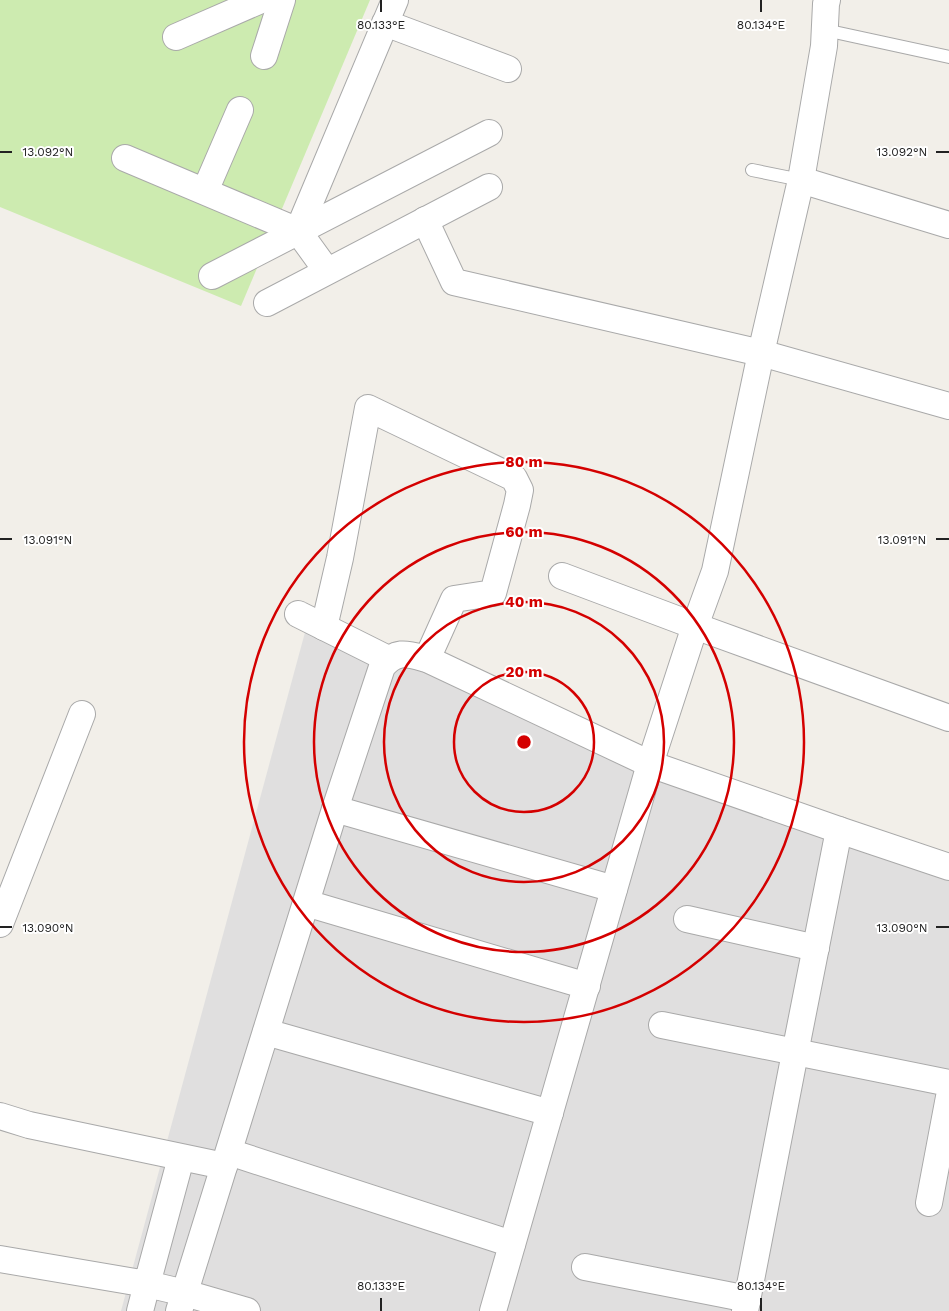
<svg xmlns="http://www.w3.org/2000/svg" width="949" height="1311" font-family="'Work Sans',sans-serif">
<rect width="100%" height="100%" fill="#f2efe9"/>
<polygon fill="#e0dfdf" points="307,625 949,865 949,1311 121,1311"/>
<polygon fill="#cdebb0" points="0,0 370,0 241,306 0,207"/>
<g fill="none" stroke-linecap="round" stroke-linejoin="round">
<defs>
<g id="service">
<polyline points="825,30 949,57"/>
<polyline points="752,170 801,180"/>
</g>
<g id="minor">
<polyline points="385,23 508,69"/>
<polyline points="176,37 261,0"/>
<polyline points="264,56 282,0"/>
<polyline points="125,158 298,231 327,271"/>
<polyline points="801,180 949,225"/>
<polyline points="205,191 240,110"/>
<polyline points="425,220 454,282 761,353 949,406"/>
<polyline points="298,231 395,0"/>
<polyline points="212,276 489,133"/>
<polyline points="267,303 489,187"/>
<polyline points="562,576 695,626 949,718"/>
<polyline points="298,614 388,659"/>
<polyline points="324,627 340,558 368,408 514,478 520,490 517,505 493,593 454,599 427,659"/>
<polyline points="335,809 614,889"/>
<polyline points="306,903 587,986"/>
<polyline points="687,919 816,948"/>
<polyline points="0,924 82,714"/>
<polyline points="662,1025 949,1083"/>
<polyline points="266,1032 550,1113"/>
<polyline points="0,1116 29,1125 224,1166"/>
<polyline points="229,1152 512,1244"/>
<polyline points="929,1203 949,1097"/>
<polyline points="0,1259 147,1284 181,1158"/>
<polyline points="585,1267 748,1299"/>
<polyline points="140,1311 147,1284 185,1293 247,1311"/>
<path d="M179,1311l156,-502 47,-142c14,-18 26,-13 45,-8l223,105 189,66 110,37"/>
<polyline points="493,1311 650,764 695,626 715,571 761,353 801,180 824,46 826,4 827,0"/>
<polyline points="745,1311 795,1053 839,830"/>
</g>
</defs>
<use href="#service" stroke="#a9a9a9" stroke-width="14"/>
<use href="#minor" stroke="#a9a9a9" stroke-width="28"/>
<use href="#service" stroke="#fff" stroke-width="12"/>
<use href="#minor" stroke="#fff" stroke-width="26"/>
</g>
<path fill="none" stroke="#222" stroke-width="2" d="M381,0v12M761,0v12M0,152h12M936,152h13M0,539h12M936,539h13M0,927h12M936,927h13M381,1298v13M761,1298v13"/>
<g fill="none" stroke="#d40000" stroke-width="2.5">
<circle cx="524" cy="742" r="70"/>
<circle cx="524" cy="742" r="140"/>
<circle cx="524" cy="742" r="210"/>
<circle cx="524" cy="742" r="280"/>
</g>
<g font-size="12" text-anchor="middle" fill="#222" stroke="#fff" stroke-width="4" stroke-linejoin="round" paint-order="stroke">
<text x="381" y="29">80.133°E</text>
<text x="761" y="29">80.134°E</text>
<text x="48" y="156">13.092°N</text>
<text x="902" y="156">13.092°N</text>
<text x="48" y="544">13.091°N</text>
<text x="902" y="544">13.091°N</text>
<text x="48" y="932">13.090°N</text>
<text x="902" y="932">13.090°N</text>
<text x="381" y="1290">80.133°E</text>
<text x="761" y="1290">80.134°E</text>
</g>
<circle cx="524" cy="742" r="8" fill="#d40000" stroke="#fff" stroke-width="2.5"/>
<g font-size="15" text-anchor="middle" font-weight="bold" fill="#d40000" stroke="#fff" stroke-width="4" stroke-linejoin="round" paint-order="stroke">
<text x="524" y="467">80 m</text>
<text x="524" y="537">60 m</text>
<text x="524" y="607">40 m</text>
<text x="524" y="677">20 m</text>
</g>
</svg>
